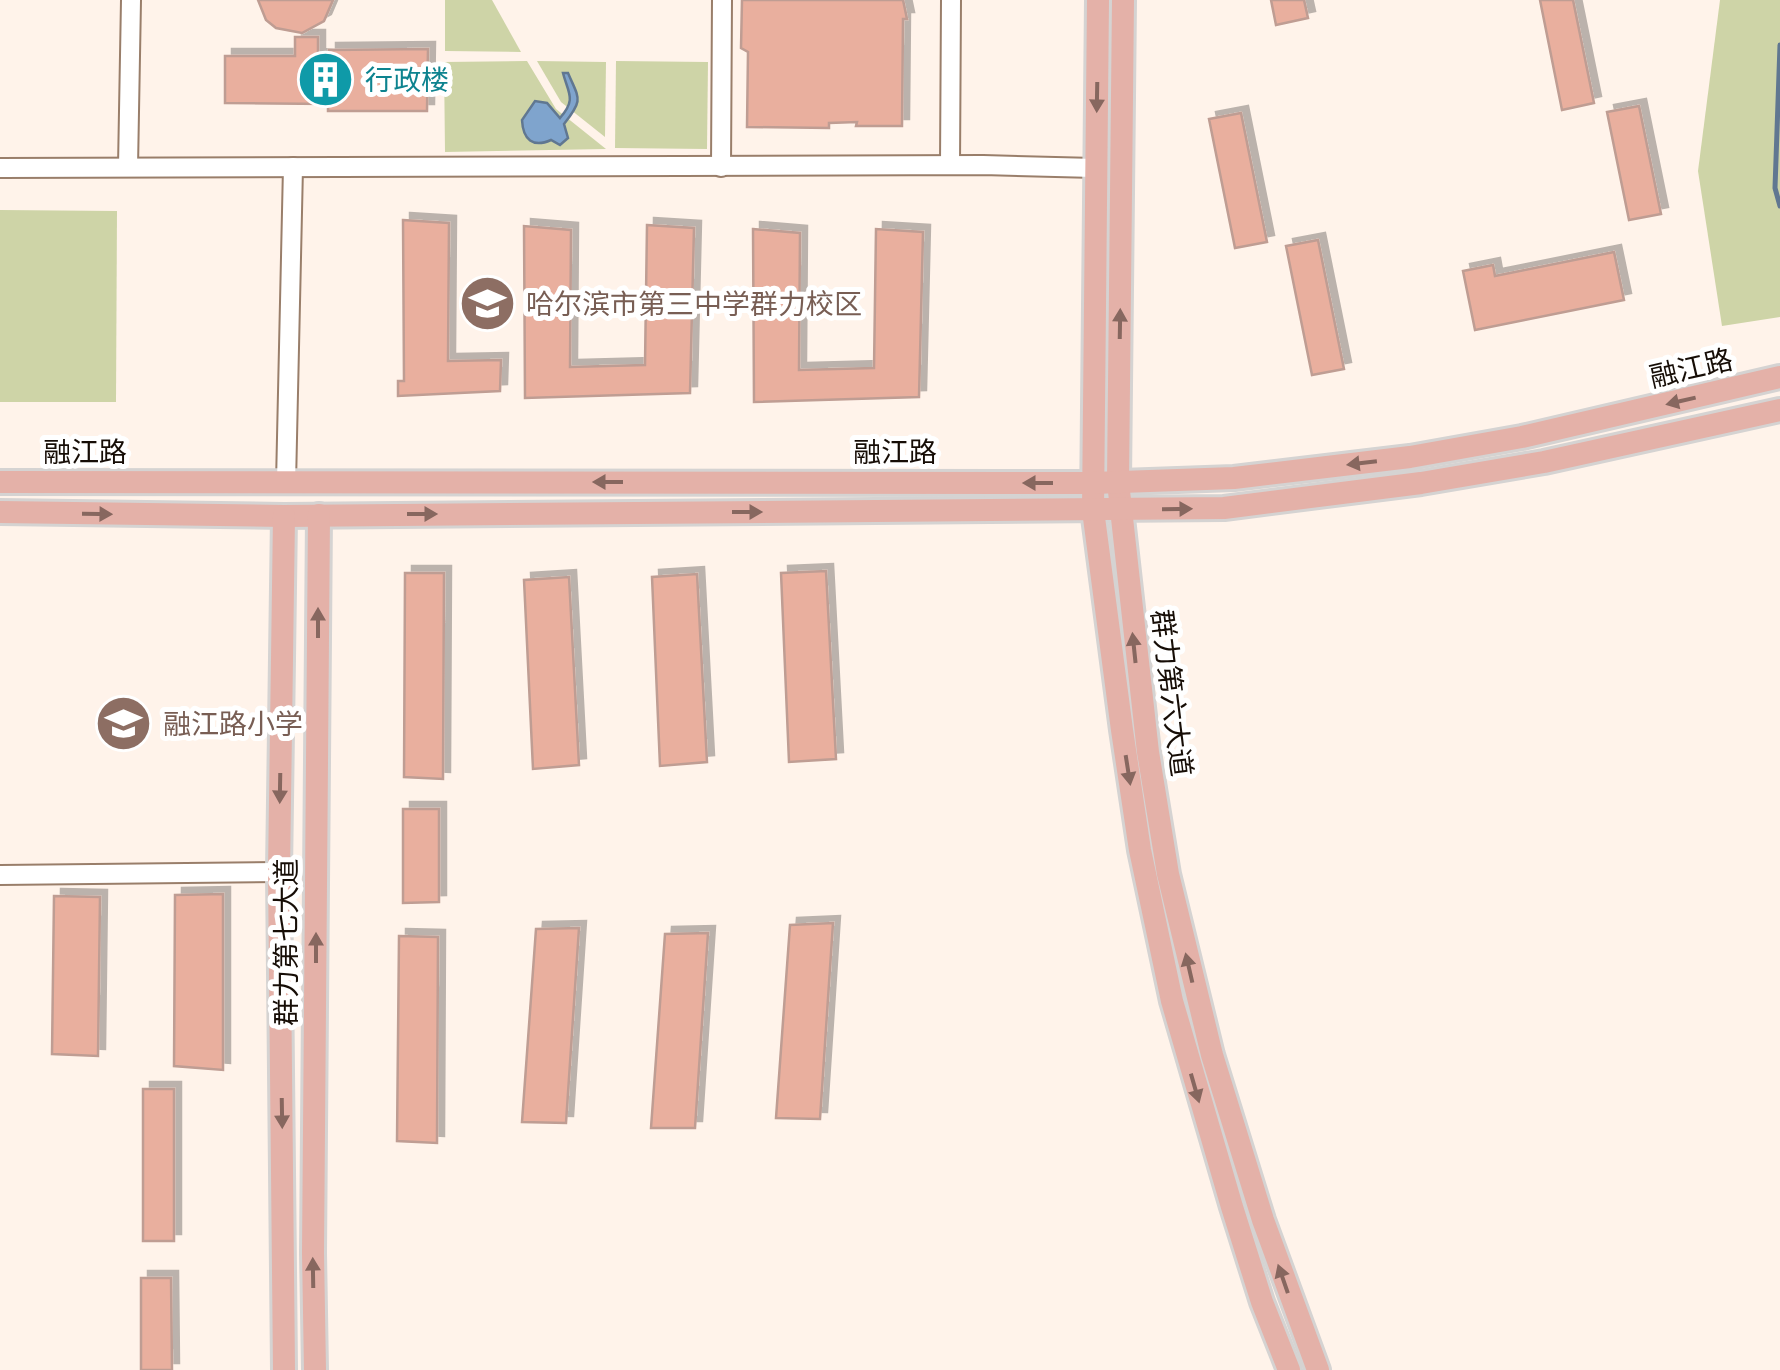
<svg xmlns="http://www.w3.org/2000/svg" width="1780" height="1370" font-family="'PT Serif','Noto Sans SC',serif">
<defs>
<filter id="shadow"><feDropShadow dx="7" dy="-7" stdDeviation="0" flood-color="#0004"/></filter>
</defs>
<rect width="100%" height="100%" fill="#fff3ea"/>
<g fill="#ced4a7">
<polygon points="445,0 492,0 521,52 445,51"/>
<polygon points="1720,0 1780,0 1780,317 1722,326 1698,171"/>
<polygon points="527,61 556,109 606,149 445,152 444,62"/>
<polygon points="537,61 606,62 605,137 561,102"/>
<polygon points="616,61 708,62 707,149 615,148"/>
<polygon points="0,210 117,211 116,402 0,402"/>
</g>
<path fill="#7fa4cd" stroke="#607791" stroke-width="2.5" d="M563,73h5c11,26 16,26 -4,51l4,14 -8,7 -9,-5c-18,8 -28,0 -29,-20l13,-19 12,2 13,15c17,-19 8,-25 3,-45z"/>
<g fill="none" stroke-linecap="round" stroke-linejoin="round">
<polyline stroke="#607791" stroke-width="5" points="1780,45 1775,188 1780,206"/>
</g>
<g fill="#e9af9e" stroke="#bf9d93" stroke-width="2.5" filter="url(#shadow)">
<polygon points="258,0 333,0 324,21 302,33 276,28 266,20"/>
<polygon points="742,0 903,0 907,19 903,19 902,126 856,126 857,122 829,123 829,128 747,127 748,52 741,48"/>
<polygon points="1271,0 1304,0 1308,18 1276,25"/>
<polygon points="1540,0 1573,0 1594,103 1562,110"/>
<polygon points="295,37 318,37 318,56 329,57 329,50 428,49 427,111 328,111 328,104 225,103 225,56 295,56"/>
<polygon points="1639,106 1661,214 1629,220 1607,112"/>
<polygon points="1241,113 1267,242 1235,248 1209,119"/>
<polygon points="403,220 449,223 448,361 501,360 500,391 398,396 398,381 404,381"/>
<polygon points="647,225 694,228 690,393 525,398 524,226 571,230 570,367 645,365"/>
<polygon points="753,229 800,233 799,370 874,368 876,229 923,232 919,397 754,402"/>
<polygon points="1318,240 1344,369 1312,375 1286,246"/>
<polygon points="1614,252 1624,300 1475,330 1463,271 1493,265 1495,276"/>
<polygon points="826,571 836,759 789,762 781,573"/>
<polygon points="405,573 444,573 443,779 404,777"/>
<polygon points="697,574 707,762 660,766 652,577"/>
<polygon points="569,577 579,765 533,769 524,580"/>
<polygon points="403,809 439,809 439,902 403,903"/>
<polygon points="223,894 223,1070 174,1066 175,895"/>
<polygon points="54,896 100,897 98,1056 52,1054"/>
<polygon points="833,923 820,1119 776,1118 790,925"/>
<polygon points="579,928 566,1123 522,1122 536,929"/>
<polygon points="708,933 695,1128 651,1128 665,934"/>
<polygon points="399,936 438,937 437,1143 397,1141"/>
<rect x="143" y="1089" width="31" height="152"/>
<polygon points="141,1278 171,1278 172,1370 141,1370"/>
</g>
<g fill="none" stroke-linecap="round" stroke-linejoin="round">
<defs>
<g id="minor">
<polyline points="950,165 951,0"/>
<polyline points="128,167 131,0"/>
<polyline points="721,167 722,0"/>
<polyline points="0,168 983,165 1095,168"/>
<polyline points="286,483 293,167"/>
<polyline points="0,875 279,872"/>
</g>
<g id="major">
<polyline points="1098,0 1093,510 1122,730 1140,850 1172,1001 1232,1207 1262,1302 1289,1370"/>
<polyline points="1123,0 1118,482 1148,752 1168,874 1212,1055 1263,1220 1318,1370"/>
<polyline points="0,482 1093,483 1234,478 1410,457 1522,437 1780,377"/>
<polyline points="0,512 284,516 1224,508 1421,483 1544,462 1780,410"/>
<polyline points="284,516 279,872 284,1370"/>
<polyline points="315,1370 313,1253 319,515"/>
</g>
</defs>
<use href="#minor" stroke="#997e6a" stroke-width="22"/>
<use href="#major" stroke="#d5d3d2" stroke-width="28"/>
<use href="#minor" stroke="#fff" stroke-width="18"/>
<use href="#major" stroke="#e4b1a8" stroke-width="22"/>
</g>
<defs><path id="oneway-solid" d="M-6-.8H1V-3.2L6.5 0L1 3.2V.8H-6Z" transform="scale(2.5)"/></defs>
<g fill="#87675f">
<use href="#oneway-solid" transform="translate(1097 97) rotate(91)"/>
<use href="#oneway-solid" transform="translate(1120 324) rotate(-89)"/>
<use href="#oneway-solid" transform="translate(1681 401) rotate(167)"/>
<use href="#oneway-solid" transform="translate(1362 463) rotate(173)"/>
<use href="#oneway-solid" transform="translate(608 482) rotate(180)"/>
<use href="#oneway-solid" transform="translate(1038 483) rotate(-180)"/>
<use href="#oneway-solid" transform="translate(1177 509) rotate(-1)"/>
<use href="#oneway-solid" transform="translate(747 512)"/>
<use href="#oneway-solid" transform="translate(97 514) rotate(1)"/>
<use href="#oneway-solid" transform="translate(422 514)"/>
<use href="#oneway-solid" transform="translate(318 623) rotate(-90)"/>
<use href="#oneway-solid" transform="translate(1134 648) rotate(-96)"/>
<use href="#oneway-solid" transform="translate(1128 770) rotate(81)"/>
<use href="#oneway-solid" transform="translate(280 788) rotate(91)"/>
<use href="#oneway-solid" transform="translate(316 948) rotate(-90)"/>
<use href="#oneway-solid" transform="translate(1189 968) rotate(-103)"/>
<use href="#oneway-solid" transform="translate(1195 1088) rotate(74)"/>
<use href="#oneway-solid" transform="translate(282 1113) rotate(89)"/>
<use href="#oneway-solid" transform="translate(313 1273) rotate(-91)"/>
<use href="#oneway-solid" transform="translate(1283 1279) rotate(-109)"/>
</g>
<defs>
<symbol id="building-disc" viewBox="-11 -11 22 22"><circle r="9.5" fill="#0f9aa8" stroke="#fff"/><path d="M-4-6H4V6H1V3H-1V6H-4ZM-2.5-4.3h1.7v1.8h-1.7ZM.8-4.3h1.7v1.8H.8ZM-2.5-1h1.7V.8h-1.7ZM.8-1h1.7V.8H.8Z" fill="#fff"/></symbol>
<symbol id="school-disc" viewBox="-11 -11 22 22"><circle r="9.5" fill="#8d6e63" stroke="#fff"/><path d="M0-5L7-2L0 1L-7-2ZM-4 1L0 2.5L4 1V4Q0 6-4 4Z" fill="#fff"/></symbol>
</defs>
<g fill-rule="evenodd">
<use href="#building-disc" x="294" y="48" width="63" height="63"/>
<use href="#school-disc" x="456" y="272" width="63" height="63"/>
<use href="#school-disc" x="92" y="692" width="63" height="63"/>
</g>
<g text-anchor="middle" stroke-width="10" stroke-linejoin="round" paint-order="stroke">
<g font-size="28" fill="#0d838f" stroke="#fff" text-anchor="start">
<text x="365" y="90">行政楼</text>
</g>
<g font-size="28" fill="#785e54" stroke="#fff" text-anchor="start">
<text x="526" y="314">哈尔滨市第三中学群力校区</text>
<text x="163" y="734">融江路小学</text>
</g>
<g font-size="28" fill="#160d06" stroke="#fff">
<text transform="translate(1691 368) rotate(-13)" y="10">融江路</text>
<text x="85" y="462">融江路</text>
<text x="895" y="462">融江路</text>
<text transform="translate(1172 693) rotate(83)" y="10">群力第六大道</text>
<text transform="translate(286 942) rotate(-90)" y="10">群力第七大道</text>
</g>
</g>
</svg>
